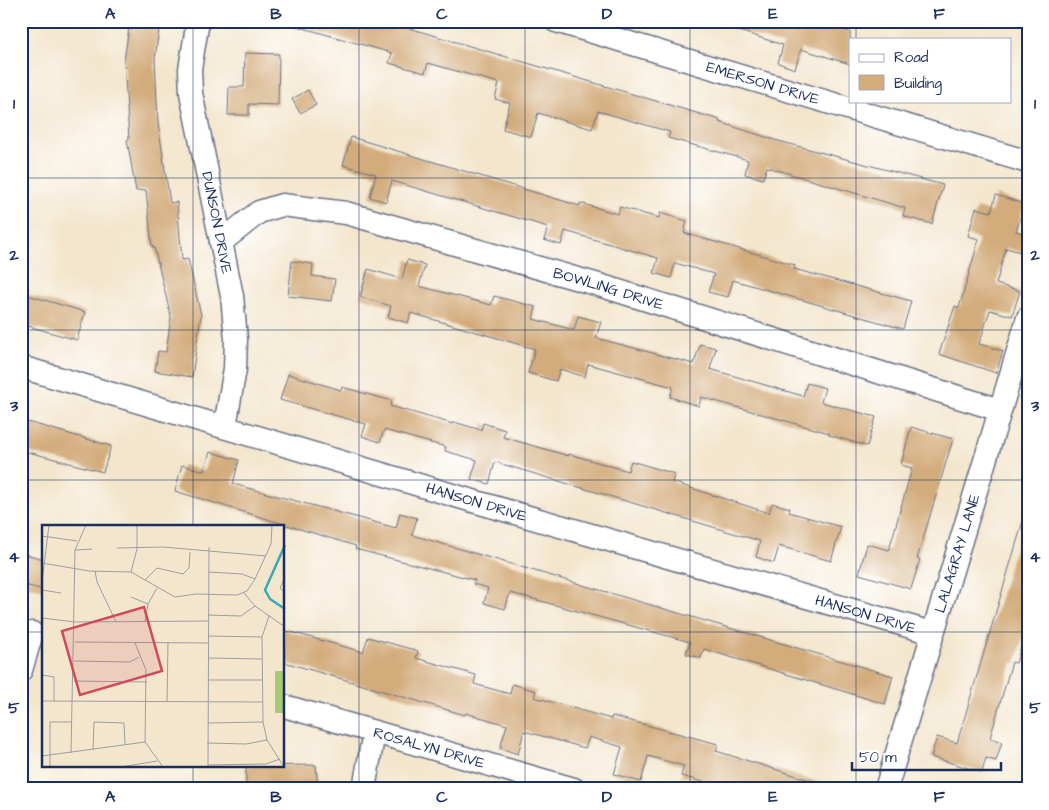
<svg xmlns="http://www.w3.org/2000/svg" width="1049" height="810" font-family="'Architects Daughter',sans-serif">
<rect width="100%" height="100%" fill="#fff"/>
<filter id="ink" filterUnits="userSpaceOnUse"><feTurbulence type="fractalNoise" baseFrequency=".02" numOctaves="2"/><feDisplacementMap in="SourceGraphic" scale="10" xChannelSelector="R" yChannelSelector="G"/><feConvolveMatrix kernelMatrix="1 2 1 2 8 2 1 2 1" color-interpolation-filters="sRGB"/></filter>
<filter id="wash" filterUnits="userSpaceOnUse"><feTurbulence type="fractalNoise" baseFrequency=".0096" numOctaves="4" result="noise"/><feDisplacementMap in="SourceGraphic" scale="20" xChannelSelector="R" yChannelSelector="G"/><feGaussianBlur stdDeviation="1.12" result="paint"/><feColorMatrix in="noise" values="0 0 0 0 0 0 0 0 0 0 0 0 0 0 0 0 0 1.4 0 .05"/><feComposite in="paint" operator="in"/></filter>
<g filter="url(#wash)">
<rect width="100%" height="100%" fill="#f3e6cd"/>
<g id="blocks">
<g fill="#d3ac7c">
<polygon points="130,21 160,21 155,59 158,123 170,203 177,202 182,260 188,259 201,315 192,377 155,371 158,351 166,352 171,317 154,247 152,247 146,190 136,191 127,140 129,139 124,61"/>
<polygon points="297,21 385,21 720,120 719,122 775,140 943,185 932,224 903,216 905,208 767,167 763,179 745,174 748,160 668,138 670,132 598,111 592,129 538,113 531,137 503,129 510,103 495,99 499,83 428,63 425,73 389,63 392,53 296,26"/>
<polygon points="724,21 806,21 850,32 850,64 801,49 795,69 778,63 783,45 724,26"/>
<polygon points="245,53 279,54 278,105 249,104 249,115 228,115 229,87 244,87"/>
<polygon points="308,90 316,105 300,113 292,99"/>
<polygon points="351,137 580,206 580,203 618,214 620,207 659,218 660,213 687,221 684,233 795,265 794,269 911,301 903,329 733,280 728,297 708,292 714,274 675,263 671,278 654,273 658,258 565,231 561,245 544,240 548,227 392,181 386,202 370,197 376,174 343,165"/>
<polygon points="996,195 1025,204 1016,231 1028,235 1028,254 1006,248 996,284 1020,291 1012,316 990,310 979,344 1003,351 996,373 939,354 955,306 959,308 979,239 968,236 976,208 991,212"/>
<polygon points="407,260 425,265 419,286 491,305 494,296 536,307 533,319 574,330 578,316 601,322 596,338 694,364 700,344 716,348 710,369 803,396 807,383 825,388 821,402 876,417 867,446 829,435 829,433 701,397 699,406 670,397 673,387 588,364 585,377 560,369 556,381 528,373 535,349 411,313 408,323 388,317 391,306 360,297 368,269 402,279"/>
<polygon points="292,261 313,264 312,276 335,279 332,301 288,296"/>
<polygon points="21,293 85,312 77,340 21,324"/>
<polygon points="288,374 341,390 342,387 392,401 390,406 453,424 454,422 481,430 483,423 505,430 503,437 569,456 569,454 628,471 631,461 675,474 672,482 769,513 772,503 790,508 789,512 841,527 831,561 779,546 774,563 756,557 760,541 495,462 489,484 471,479 477,460 445,451 446,447 384,430 380,442 362,436 366,424 280,400"/>
<polygon points="21,420 111,446 103,472 21,450"/>
<polygon points="911,427 953,439 917,559 920,559 911,589 859,574 867,544 889,550 912,468 901,465"/>
<polygon points="210,452 239,460 233,484 396,528 400,513 417,518 412,535 893,676 885,704 704,649 701,658 686,654 690,642 526,597 510,593 505,609 484,603 488,588 473,584 475,580 355,549 356,546 175,491 182,465 204,471"/>
<polygon points="1023,521 1028,522 1028,622 1016,663 1012,662 990,738 1002,742 996,761 986,758 982,772 931,757 937,737 957,743"/>
<polygon points="21,553 44,559 44,590 21,584"/>
<polygon points="284,630 363,652 368,637 418,651 416,658 476,675 474,684 510,694 512,684 536,691 534,697 611,719 612,716 718,744 716,751 823,784 822,789 729,789 681,776 684,766 648,756 641,782 614,774 622,747 589,737 585,748 524,731 518,754 500,748 507,725 466,713 465,715 284,662"/>
<polygon points="316,765 318,789 278,789 278,785 246,786 246,766"/>
</g>
</g>
</g>
<g filter="url(#ink)">
<use href="#blocks" fill-opacity="0" stroke="#676f85" stroke-width="1"/>
<g fill="none" stroke-linecap="round" stroke-linejoin="round">
<defs>
<g id="street">
<path id="s1" d="M198,21l-8,48 1,24 41,203 4,43 -1,30 -10,57"/>
<path id="s2" d="M556,21l472,141"/>
<path id="s3" d="M221,242l38,-30 23,-7 64,8 253,72 401,125"/>
<path id="s4" d="M21,367l445,132 466,134"/>
<polyline points="21,670 32,633"/>
<path id="s5" d="M284,706l290,83"/>
<polyline points="364,789 374,732"/>
<path id="s6" d="M886,789l142,-471"/>
</g>
</defs>
<use href="#street" stroke="#676f85" stroke-width="25"/>
<use href="#street" stroke="#fff" stroke-width="22"/>
</g>
</g>
<path fill="none" stroke="#1b2f5e" stroke-width="1" stroke-opacity="0.55" d="M193,21v505M359,21v768M525,21v768M690,21v768M856,21v18M856,101v688M21,178h1007M21,330h1007M21,480h1007M21,632h23M284,632h744M193,766v23"/>
<g text-anchor="middle" stroke-width="4" stroke-linejoin="round" paint-order="stroke">
<g font-size="15" fill="#1b2f5e" stroke="#fff">
<text dy="5" stroke="none"><textPath href="#s2" startOffset="216">EMERSON DRIVE</textPath></text>
<text dy="5" stroke="none"><textPath href="#s1" startOffset="205">DUNSON DRIVE</textPath></text>
<text dy="5" stroke="none"><textPath href="#s3" startOffset="410">BOWLING DRIVE</textPath></text>
<text dy="5" stroke="none"><textPath href="#s4" startOffset="475">HANSON DRIVE</textPath></text>
<text dy="5" stroke="none"><textPath href="#s6" startOffset="246">LALAGRAY LANE</textPath></text>
<text dy="5" stroke="none"><textPath href="#s4" startOffset="880">HANSON DRIVE</textPath></text>
<text dy="5" stroke="none"><textPath href="#s5" startOffset="151">ROSALYN DRIVE</textPath></text>
</g>
</g>
<g transform="translate(42 525)">
<rect width="242" height="242" fill="#f3e6cd"/>
<path d="M233,146h9v42h-9z" fill="#a7cb74"/>
<path fill="none" stroke="#39aab4" stroke-width="2.5" d="M243,20l-20,45 5,9 15,10"/>
<path fill="none" stroke="#9d9da1" stroke-width="1" d="M0,11l35,5M75,23l46,-1 103,9M33,25l17,-1M0,38l47,8 42,1 44,25 21,-3 41,1 10,-4 8,-12 16,-35 1,-19M53,46l2,11 19,40M89,47l6,-23v-24M167,47l33,2 13,5M243,52l-5,11 5,5M103,55l12,-12 26,6 6,-6 1,-16M0,57l7,-57M0,65l19,3M202,68l11,13 30,21M89,72l17,7M166,90l33,1 14,-10M227,91l-7,21 1,85 4,18 17,27M0,93l33,4 133,-1M103,97l3,-18 9,-16M166,111l54,1M33,117l133,1M93,118l11,27 -1,72 18,25M166,133l54,1M32,136l56,1 9,-5M0,150l12,2v24M166,155h54M32,156l73,1M0,176l220,1M125,177l1,-59M166,198l55,-1M165,218l39,1 21,-4M51,225l1,-28 30,1 1,21M29,228l4,-203 11,-25M0,231l103,-14M166,240l58,-1 14,-5M8,242v-45h21M79,242l36,-6M166,242l1,-220"/>
<path fill="#d1495b" fill-opacity="0.15" stroke="#d1495b" stroke-width="2.5" d="M102,82l18,64 -82,24 -18,-64z"/>
<rect width="242" height="242" fill="none" stroke="#1b2f5e" stroke-width="2.5"/>
</g>
<rect width="1049" height="810" fill="none" stroke="#fff" stroke-width="55"/>
<rect x="849" y="38" width="162" height="65" fill="#ffffff" stroke="#a4acbf"/>
<rect x="859" y="54" width="25" height="8" fill="#ffffff" stroke="#a4acbf"/>
<text x="894" y="62" font-size="15" fill="#1b2f5e">Road</text>
<rect x="859" y="75" width="25" height="15" fill="#d3ac7c" stroke="#a4acbf"/>
<text x="894" y="88" font-size="15" fill="#1b2f5e">Building</text>
<path d="M852 762v8h149v-8" fill="none" stroke="#1b2f5e" stroke-width="2.5"/>
<text x="859" y="762" font-size="15" fill="#1b2f5e" stroke="#ffffff" stroke-width="4" paint-order="stroke">50 m</text>
<rect x="28" y="28" width="994" height="754" fill="none" stroke="#1b2f5e" stroke-width="2"/>
<g font-size="16" text-anchor="middle" font-weight="bold" fill="#1b2f5e">
<text x="110" y="19">A</text>
<text x="276" y="19">B</text>
<text x="442" y="19">C</text>
<text x="607" y="19">D</text>
<text x="773" y="19">E</text>
<text x="939" y="19">F</text>
<text x="14" y="109">1</text>
<text x="1035" y="109">1</text>
<text x="14" y="260">2</text>
<text x="1035" y="260">2</text>
<text x="14" y="411">3</text>
<text x="1035" y="411">3</text>
<text x="14" y="562">4</text>
<text x="1035" y="562">4</text>
<text x="14" y="713">5</text>
<text x="1035" y="713">5</text>
<text x="110" y="802">A</text>
<text x="276" y="802">B</text>
<text x="442" y="802">C</text>
<text x="607" y="802">D</text>
<text x="773" y="802">E</text>
<text x="939" y="802">F</text>
</g>
</svg>
